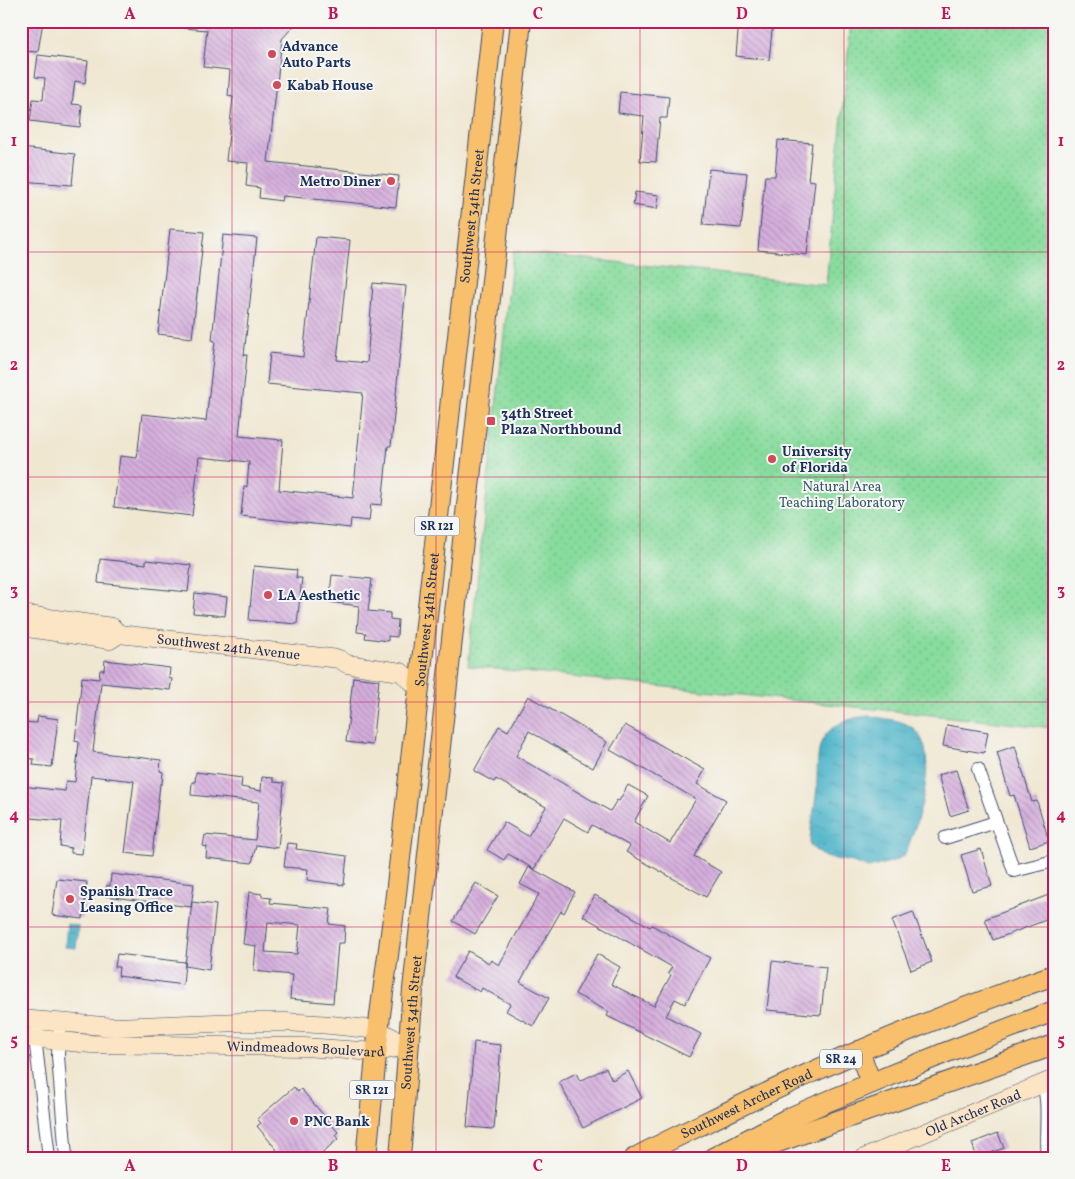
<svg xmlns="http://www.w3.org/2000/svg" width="1075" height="1179" font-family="Vollkorn,serif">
<defs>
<pattern id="park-dots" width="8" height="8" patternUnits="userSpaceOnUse" patternTransform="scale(1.25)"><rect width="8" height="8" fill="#88dc9e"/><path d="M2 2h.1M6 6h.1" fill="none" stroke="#75bd8a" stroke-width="1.8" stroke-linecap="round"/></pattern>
<pattern id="water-ripples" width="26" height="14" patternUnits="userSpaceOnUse" patternTransform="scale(1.25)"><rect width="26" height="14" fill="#4ab3c8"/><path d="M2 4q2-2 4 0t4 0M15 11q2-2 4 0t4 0" fill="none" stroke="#3d92a6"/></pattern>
<pattern id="building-back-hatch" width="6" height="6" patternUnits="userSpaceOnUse" patternTransform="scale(1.25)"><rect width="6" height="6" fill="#d6afdd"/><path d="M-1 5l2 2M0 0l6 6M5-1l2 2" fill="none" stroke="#ad8fb6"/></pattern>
</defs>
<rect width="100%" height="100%" fill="#f6f6f2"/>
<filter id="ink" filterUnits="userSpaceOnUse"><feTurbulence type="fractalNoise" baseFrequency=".02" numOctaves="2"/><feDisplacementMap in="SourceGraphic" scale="10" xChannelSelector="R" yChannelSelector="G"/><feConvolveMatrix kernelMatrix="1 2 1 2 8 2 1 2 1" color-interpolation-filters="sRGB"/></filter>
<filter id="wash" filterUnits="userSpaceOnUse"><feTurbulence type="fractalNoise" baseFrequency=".0096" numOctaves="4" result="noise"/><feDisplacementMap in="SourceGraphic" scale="20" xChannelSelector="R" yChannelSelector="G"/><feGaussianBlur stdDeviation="1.12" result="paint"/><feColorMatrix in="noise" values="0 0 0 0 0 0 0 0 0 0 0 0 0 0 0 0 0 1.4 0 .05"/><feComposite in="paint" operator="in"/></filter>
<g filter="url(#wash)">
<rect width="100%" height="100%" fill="#f0e7d1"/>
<polygon fill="url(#park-dots)" stroke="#52867e" points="851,21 1054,21 1054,728 468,666 513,251 826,285"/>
<g fill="url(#water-ripples)" stroke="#327193">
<path d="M870,716c13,3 33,3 44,13 28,24 3,98 -10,127l-13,6 -23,6 -15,-6 -28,-5 -15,-11c0,-17 4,-33 6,-50 2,-16 0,-35 4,-50 7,-22 31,-29 50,-30z"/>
<polygon points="67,924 78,926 76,948 65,947"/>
</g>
<g id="blocks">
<g fill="url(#building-back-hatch)" fill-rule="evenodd">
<polygon points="21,21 43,21 38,52 21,51"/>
<polygon points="183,21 298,21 282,39 268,162 399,176 396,207 283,196 282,201 259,198 260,188 246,186 248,163 226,161 233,97 228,96 230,70 203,67 207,30 183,28"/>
<polygon points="739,21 773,21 769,60 736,56"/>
<polygon points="38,55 88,61 85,83 75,81 72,104 82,105 80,127 30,121 33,99 43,100 45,78 35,77"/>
<polygon points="620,92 669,97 667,118 660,118 656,162 640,161 644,116 618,113"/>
<polygon points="778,140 812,143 808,180 815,181 807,255 758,250 765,176 775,176"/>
<polygon points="21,148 75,154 72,185 21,181"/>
<polygon points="709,169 747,173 741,228 703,225"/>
<polygon points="635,192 659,195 657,209 633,205"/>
<polygon points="170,229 204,232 192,338 158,334"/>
<polygon points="223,235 257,238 244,355 247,355 239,436 283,440 279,490 353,498 363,393 267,384 270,353 303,357 316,237 350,240 337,360 367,363 373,283 406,286 396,394 391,446 388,446 382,505 371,504 369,521 351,519 350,528 241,516 244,486 247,487 249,462 199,457 192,516 114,507 120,456 137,458 142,414 206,421 215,341 212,340"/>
<polygon points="100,559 146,564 146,560 191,565 188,592 98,583"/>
<polygon points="254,566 297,570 296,578 302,578 297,624 249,620"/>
<polygon points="332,575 372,579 368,611 390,613 390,619 398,620 397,637 388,636 388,641 365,638 366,633 357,632 359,606 329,602"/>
<polygon points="195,593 227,597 225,616 193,613"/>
<polygon points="105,660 170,668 169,678 172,679 170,690 101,683 93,752 161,760 160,771 163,772 162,784 160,784 152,856 125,853 134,781 91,776 82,854 71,853 71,848 60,846 62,821 21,817 21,786 65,791 66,781 75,782 79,742 75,741 82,677 99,679 100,670 104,670"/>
<polygon points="353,677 379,680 372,745 346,742"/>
<polygon points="528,696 607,742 593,768 529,731 516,756 610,811 617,800 619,801 628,785 648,796 634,822 670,843 696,799 610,750 625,725 705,770 697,784 726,800 694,856 721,872 706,897 626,852 630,846 592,825 588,832 564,818 534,869 508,854 504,860 487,850 504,822 528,836 546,807 496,779 494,782 474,771 499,726 508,731"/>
<polygon points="38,716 58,719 52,767 33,765 34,759 21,758 21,722 37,723"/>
<polygon points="947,725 988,732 984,753 943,746"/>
<polygon points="1015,746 1032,802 1037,801 1049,841 1030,847 1014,795 1010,796 997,752"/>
<polygon points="956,770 969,810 950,816 938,775"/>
<polygon points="196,772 242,778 241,787 261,791 262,777 273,778 273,782 284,783 278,848 256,845 252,863 206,858 207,847 203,846 205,835 255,840 259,802 191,795 192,782 195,782"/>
<polygon points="287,843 297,844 296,849 347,856 344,885 307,880 308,869 284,867"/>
<polygon points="981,849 992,886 972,891 961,855"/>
<polygon points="529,867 575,892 564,913 561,911 520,982 549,998 533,1026 506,1011 510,1004 482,988 480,992 453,977 468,951 489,963 491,960 499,965 539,894 520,884"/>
<polygon points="111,874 194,884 191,907 105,896 107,885 110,886"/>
<polygon points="57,879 87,882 83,919 52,915"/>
<polygon points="476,883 498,896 475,934 453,921"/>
<path d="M249,892l13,2v3l9,1 -1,5 61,6 -2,15 16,2 -1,17h-6l-5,60 -43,-4 2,-24 -38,-4 2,-25 -13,-2zM268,922l32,3 -3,29 -32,-2z"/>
<polygon points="1054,893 1054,917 993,940 985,919"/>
<polygon points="595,895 650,927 652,925 710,958 685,1004 675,999 666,1016 701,1034 689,1057 607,1016 609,1012 575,994 597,954 620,967 611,984 654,1006 671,975 668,973 672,967 583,916"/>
<polygon points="192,902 216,905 209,970 185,966"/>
<polygon points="913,912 932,962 911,970 892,920"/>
<polygon points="117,954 185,962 183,985 118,976 119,967 115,967"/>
<polygon points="772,961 826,967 821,1015 767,1010"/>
<polygon points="474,1042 501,1045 494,1129 467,1127"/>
<polygon points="606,1068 612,1080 628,1071 642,1098 583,1128 559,1082 576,1073 580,1081"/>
<polygon points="294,1087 298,1092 301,1089 338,1132 335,1135 338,1139 316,1158 267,1158 277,1150 257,1126 261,1123 257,1119"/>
<polygon points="998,1133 1004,1148 977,1158 972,1143"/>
</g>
</g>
</g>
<g filter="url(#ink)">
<use href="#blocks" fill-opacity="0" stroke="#3b4b6f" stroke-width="1"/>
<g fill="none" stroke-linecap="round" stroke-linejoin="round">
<defs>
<g id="street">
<polyline points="978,769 1014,871 1054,861"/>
<polyline points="945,838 996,822"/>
<polyline points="37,1031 36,1046 49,1158"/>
<polyline points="59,1033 58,1056 66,1158"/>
<path d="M1043,1084c7,23 1,49 4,74"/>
</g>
<g id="secondary">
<polyline points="21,614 112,627 119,634"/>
<path id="s1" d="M21,627l89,13 9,-6 220,25 8,5 54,8 18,16"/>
<polyline points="21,1019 115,1027 240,1022 286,1022 331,1025 378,1030 408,1046"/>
<path id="s2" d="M21,1037l70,7 213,3 72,5 32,-6"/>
<path id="s3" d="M864,1158l190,-79"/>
</g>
<g id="primary">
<polyline points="859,1051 871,1083"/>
<polyline points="740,1152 772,1144 1054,1045"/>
<path id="s4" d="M366,1158l14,-143 15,-112 24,-215 74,-667"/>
<path id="s5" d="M400,1158l13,-169 108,-968"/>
<path id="s6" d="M635,1158c33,-18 66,-33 99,-49 104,-51 211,-96 320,-134"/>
<polyline points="713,1158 787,1119 819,1105 947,1052 1054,1011"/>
</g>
</defs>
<use href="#street" stroke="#3b4b6f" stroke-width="14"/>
<use href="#secondary" stroke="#3b4b6f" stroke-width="19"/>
<use href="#primary" stroke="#3b4b6f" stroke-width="22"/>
<use href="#street" stroke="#fff" stroke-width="12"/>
<use href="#secondary" stroke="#fce5c4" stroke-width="18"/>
<use href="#primary" stroke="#f8bf6c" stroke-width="20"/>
</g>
</g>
<path fill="none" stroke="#c2185b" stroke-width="1" stroke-opacity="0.55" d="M232,21v1137M436,21v1137M640,21v1137M844,21v1137M21,252h1033M21,477h1033M21,702h1033M21,927h1033"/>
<g fill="#d1495b" stroke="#f6f6f2" stroke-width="2">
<circle cx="272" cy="54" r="5"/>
<circle cx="277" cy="85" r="5"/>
<circle cx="391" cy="181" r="5"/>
<rect x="486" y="416" width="10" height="10" rx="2.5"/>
<circle cx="772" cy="459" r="5"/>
<circle cx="268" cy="595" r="5"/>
<circle cx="70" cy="899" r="5"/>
<circle cx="294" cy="1121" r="5"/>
</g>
<g text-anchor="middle" stroke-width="4" stroke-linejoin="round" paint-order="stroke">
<g fill="#f6f6f2" stroke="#5d6b8a" stroke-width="1">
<rect x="414.5" y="516.5" width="45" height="19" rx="4"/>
<rect x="820" y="1049.5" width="42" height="19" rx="4"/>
<rect x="349.5" y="1080.5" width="45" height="19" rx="4"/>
</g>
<g font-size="12" font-weight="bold" fill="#1b2f5e">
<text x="437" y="530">SR 121</text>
<text x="841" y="1063">SR 24</text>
<text x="372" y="1094">SR 121</text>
</g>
<g font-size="14" font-weight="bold" fill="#1b2f5e" stroke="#f6f6f2" text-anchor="start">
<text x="282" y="51">Advance<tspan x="282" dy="16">Auto Parts</tspan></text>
<text x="287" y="90">Kabab House</text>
<text x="381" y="186" text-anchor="end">Metro Diner</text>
<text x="501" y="418">34th Street<tspan x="501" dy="16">Plaza Northbound</tspan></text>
<text x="782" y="456">University<tspan x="782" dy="16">of Florida</tspan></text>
<text x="278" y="600">LA Aesthetic</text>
<text x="80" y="896">Spanish Trace<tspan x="80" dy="16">Leasing Office</tspan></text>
<text x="304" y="1126">PNC Bank</text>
</g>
<g font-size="14" fill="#1b2f5e" stroke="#f6f6f2">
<text dy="5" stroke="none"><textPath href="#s4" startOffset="948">Southwest 34th Street</textPath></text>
<text dy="5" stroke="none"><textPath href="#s4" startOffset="542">Southwest 34th Street</textPath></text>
<text dy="5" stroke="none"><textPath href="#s1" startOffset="211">Southwest 24th Avenue</textPath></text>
<text dy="5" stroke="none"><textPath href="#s5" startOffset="136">Southwest 34th Street</textPath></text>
<text dy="5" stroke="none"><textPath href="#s2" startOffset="285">Windmeadows Boulevard</textPath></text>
<text dy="5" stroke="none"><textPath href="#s6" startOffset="124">Southwest Archer Road</textPath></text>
<text dy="5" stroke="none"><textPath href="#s3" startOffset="118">Old Archer Road</textPath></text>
</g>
<g font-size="14" fill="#365a6e" stroke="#f6f6f2">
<text x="842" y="491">Natural Area<tspan x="842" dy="16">Teaching Laboratory</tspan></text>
</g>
</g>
<rect width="1075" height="1179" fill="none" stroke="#f6f6f2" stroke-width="55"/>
<rect x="28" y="28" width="1020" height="1124" fill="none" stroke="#c2185b" stroke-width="2"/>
<g font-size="16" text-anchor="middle" font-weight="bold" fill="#c2185b">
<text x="130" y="19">A</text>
<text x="333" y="19">B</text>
<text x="538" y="19">C</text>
<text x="742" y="19">D</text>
<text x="946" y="19">E</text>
<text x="14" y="146">1</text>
<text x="1061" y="146">1</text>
<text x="14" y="370">2</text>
<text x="1061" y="370">2</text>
<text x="14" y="595">3</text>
<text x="1061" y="595">3</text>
<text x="14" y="820">4</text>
<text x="1061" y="820">4</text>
<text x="14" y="1045">5</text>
<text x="1061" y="1045">5</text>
<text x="130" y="1171">A</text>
<text x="333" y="1171">B</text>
<text x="538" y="1171">C</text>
<text x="742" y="1171">D</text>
<text x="946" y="1171">E</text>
</g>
</svg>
